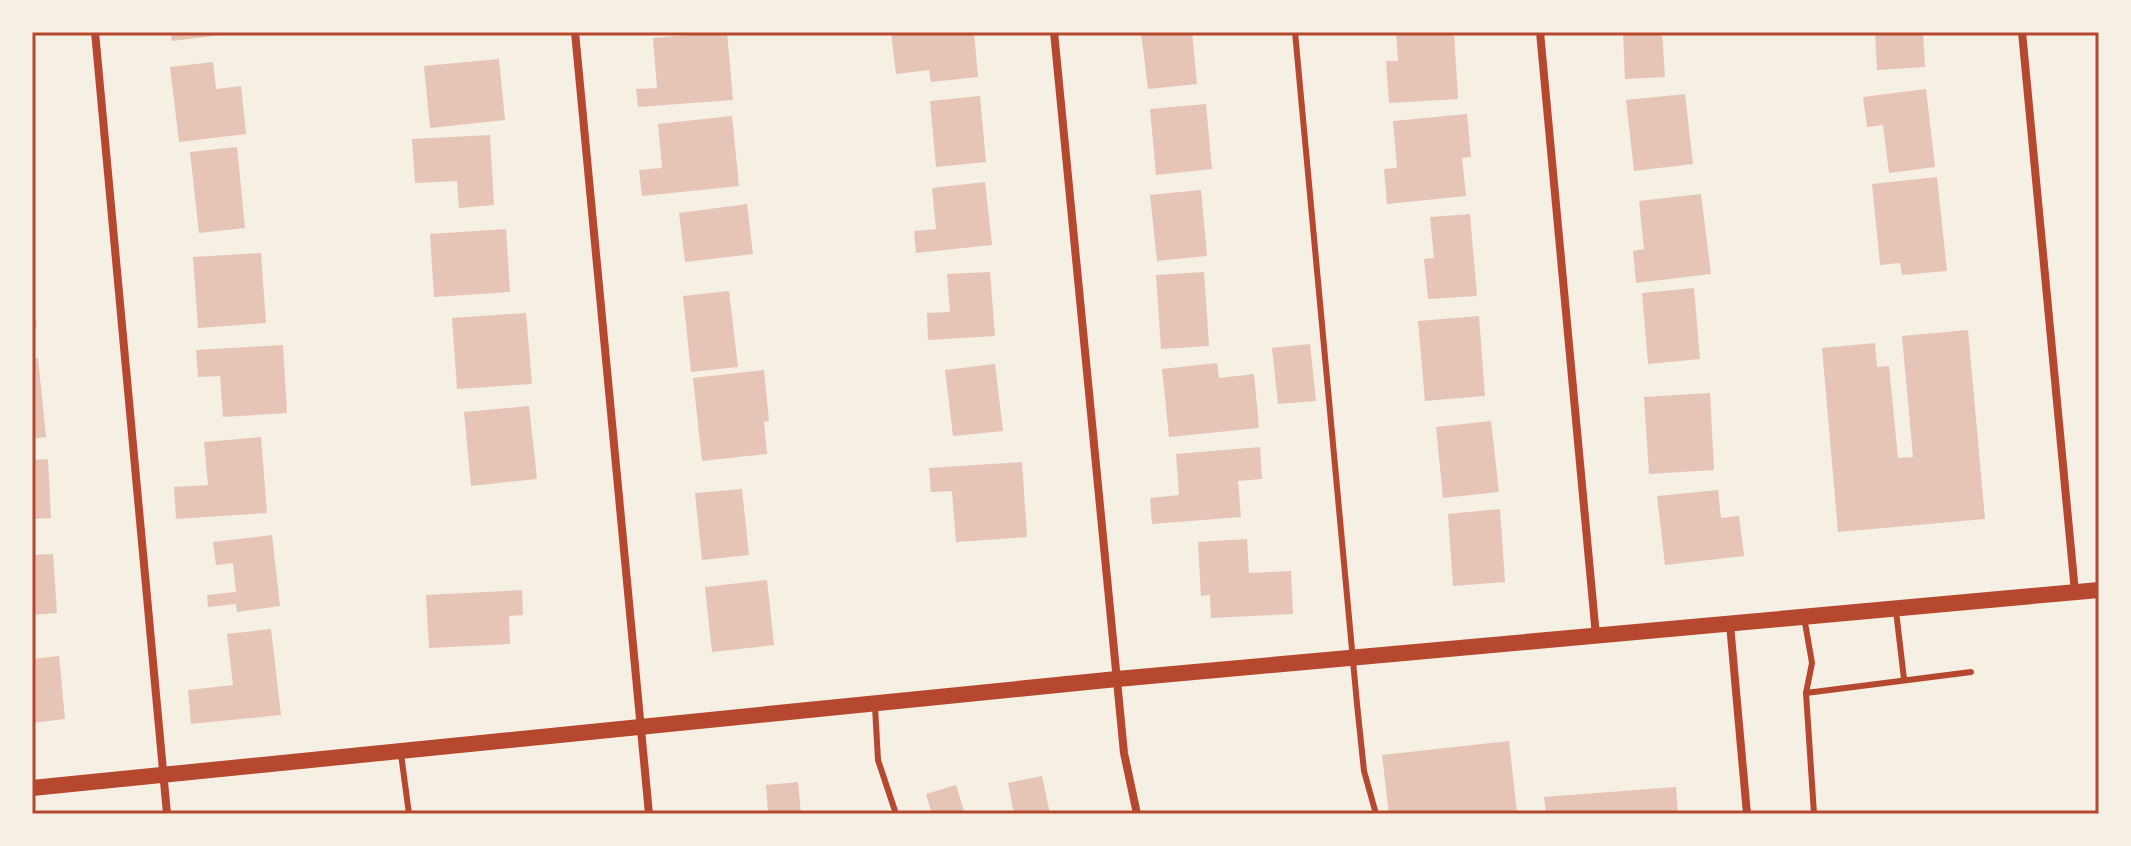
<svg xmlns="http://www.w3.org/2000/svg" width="2131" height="846" font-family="'Noto Sans',sans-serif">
<rect width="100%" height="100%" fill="#f6efe4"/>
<g fill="#e6c5b7">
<polygon points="170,32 229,32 230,34 172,41"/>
<polygon points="724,32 727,32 733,100 638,107 636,89 657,88 653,38"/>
<polygon points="891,32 974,32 978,77 931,82 929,70 896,74"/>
<polygon points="1141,32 1192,32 1197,84 1148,89"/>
<polygon points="1396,32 1454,32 1458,99 1389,103 1386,61 1398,61"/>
<polygon points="1623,32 1662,32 1665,77 1625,79"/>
<polygon points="1875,32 1923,32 1925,67 1877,70"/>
<polygon points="499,59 505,120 430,128 424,66"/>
<polygon points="213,62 216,89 241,86 246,134 179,142 170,67"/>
<polygon points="1926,89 1935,167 1889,173 1883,125 1867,127 1863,97"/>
<polygon points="1685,94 1693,164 1634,171 1626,100"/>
<polygon points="980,96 986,162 936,167 930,101"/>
<polygon points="1206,104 1212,169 1156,175 1150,109"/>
<polygon points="1467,114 1471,157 1462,158 1466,196 1387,204 1384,169 1397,168 1393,121"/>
<polygon points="732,116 739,186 642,196 639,170 662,168 658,124"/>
<polygon points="490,135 494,205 459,208 457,181 415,183 412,139"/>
<polygon points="237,147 245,228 199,233 190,152"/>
<polygon points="1937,177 1947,271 1902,275 1900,263 1880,265 1872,184"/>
<polygon points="985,182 992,245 916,253 914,231 936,229 932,188"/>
<polygon points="1201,190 1207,256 1157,261 1150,195"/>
<polygon points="1701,194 1711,274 1636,283 1633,251 1644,249 1639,201"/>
<polygon points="747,204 753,254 685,262 679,213"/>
<polygon points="1470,214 1477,296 1428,299 1424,259 1434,258 1430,217"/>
<polygon points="506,229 510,292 434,297 430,234"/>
<polygon points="261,253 266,323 198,328 193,257"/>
<polygon points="990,272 995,336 928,340 927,313 950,312 947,274"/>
<polygon points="1204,272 1209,346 1161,349 1156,275"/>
<polygon points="1694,288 1700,359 1648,364 1642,293"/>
<polygon points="729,291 738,367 691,372 683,296"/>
<polygon points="32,294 37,327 32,328"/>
<polygon points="526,313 532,384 457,389 452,318"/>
<polygon points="1479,316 1485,396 1425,401 1418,321"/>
<polygon points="1968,330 1985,519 1838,532 1822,348 1875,343 1877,367 1889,366 1898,458 1913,457 1902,336"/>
<polygon points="1310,344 1316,401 1278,404 1272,348"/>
<polygon points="283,345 287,413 223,417 220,376 198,377 196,350"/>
<polygon points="38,358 46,437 32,439 32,359"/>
<polygon points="1217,363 1219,378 1254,374 1259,428 1169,437 1162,369"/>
<polygon points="995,364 1003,431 953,436 945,370"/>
<polygon points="764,370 769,421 764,422 767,454 702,461 693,378"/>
<polygon points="1710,393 1714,470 1649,474 1644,397"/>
<polygon points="529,406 537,479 471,486 464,412"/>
<polygon points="1491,421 1499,492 1443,498 1436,427"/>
<polygon points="261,437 267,513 176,519 174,487 208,485 204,442"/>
<polygon points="1260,447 1262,479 1238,481 1241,517 1152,524 1150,498 1179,495 1176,454"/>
<polygon points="48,459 51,518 32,519 32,460"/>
<polygon points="1022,462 1027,537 956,542 952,491 931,492 929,468"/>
<polygon points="742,489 749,555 702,560 695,493"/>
<polygon points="1718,490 1721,518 1739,516 1744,556 1665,565 1657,496"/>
<polygon points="1500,509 1505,582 1453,586 1448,514"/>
<polygon points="272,535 280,606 237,612 236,604 208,607 207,595 236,592 233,563 216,565 213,542"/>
<polygon points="1247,539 1249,573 1291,571 1293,614 1211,618 1210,595 1201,596 1198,542"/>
<polygon points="53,554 57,613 32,615 32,555"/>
<polygon points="767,580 774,645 712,652 705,587"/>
<polygon points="522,590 523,615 509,616 510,644 429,648 426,595"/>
<polygon points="271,629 281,715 191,724 188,690 233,685 227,634"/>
<polygon points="59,656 65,719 32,723 32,659"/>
<polygon points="1509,741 1517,812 1389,814 1382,755"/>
<polygon points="1042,776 1050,814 1014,814 1008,783"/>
<polygon points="798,782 801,814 768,814 766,785"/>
<polygon points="956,785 965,814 932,814 926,794"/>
<polygon points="1676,787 1678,814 1546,814 1544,797"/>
</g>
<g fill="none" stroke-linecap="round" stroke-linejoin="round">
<g stroke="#b5482f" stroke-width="6">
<polyline points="1295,32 1357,704 1364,771 1376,814"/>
<polyline points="1896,611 1904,679"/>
<polyline points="1804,617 1812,663 1806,693 1971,672"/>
<polyline points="1806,693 1814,814"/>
<polyline points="875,707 878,760 896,814"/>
<polyline points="401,754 409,814"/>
</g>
<g stroke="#b5482f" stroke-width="8">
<polyline points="95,32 167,814"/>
<polyline points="575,32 649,814"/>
<polyline points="1054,32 1124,753 1137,814"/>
<polyline points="1540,32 1596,636"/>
<polyline points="2022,32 2075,592"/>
<polyline points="1730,624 1747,814"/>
</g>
<polyline stroke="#b5482f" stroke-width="16" points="32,788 1117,679 2099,590"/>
</g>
<rect width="2131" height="846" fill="none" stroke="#f6efe4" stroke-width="68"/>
<rect x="34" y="34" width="2063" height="778" fill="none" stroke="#b5482f" stroke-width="3"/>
</svg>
